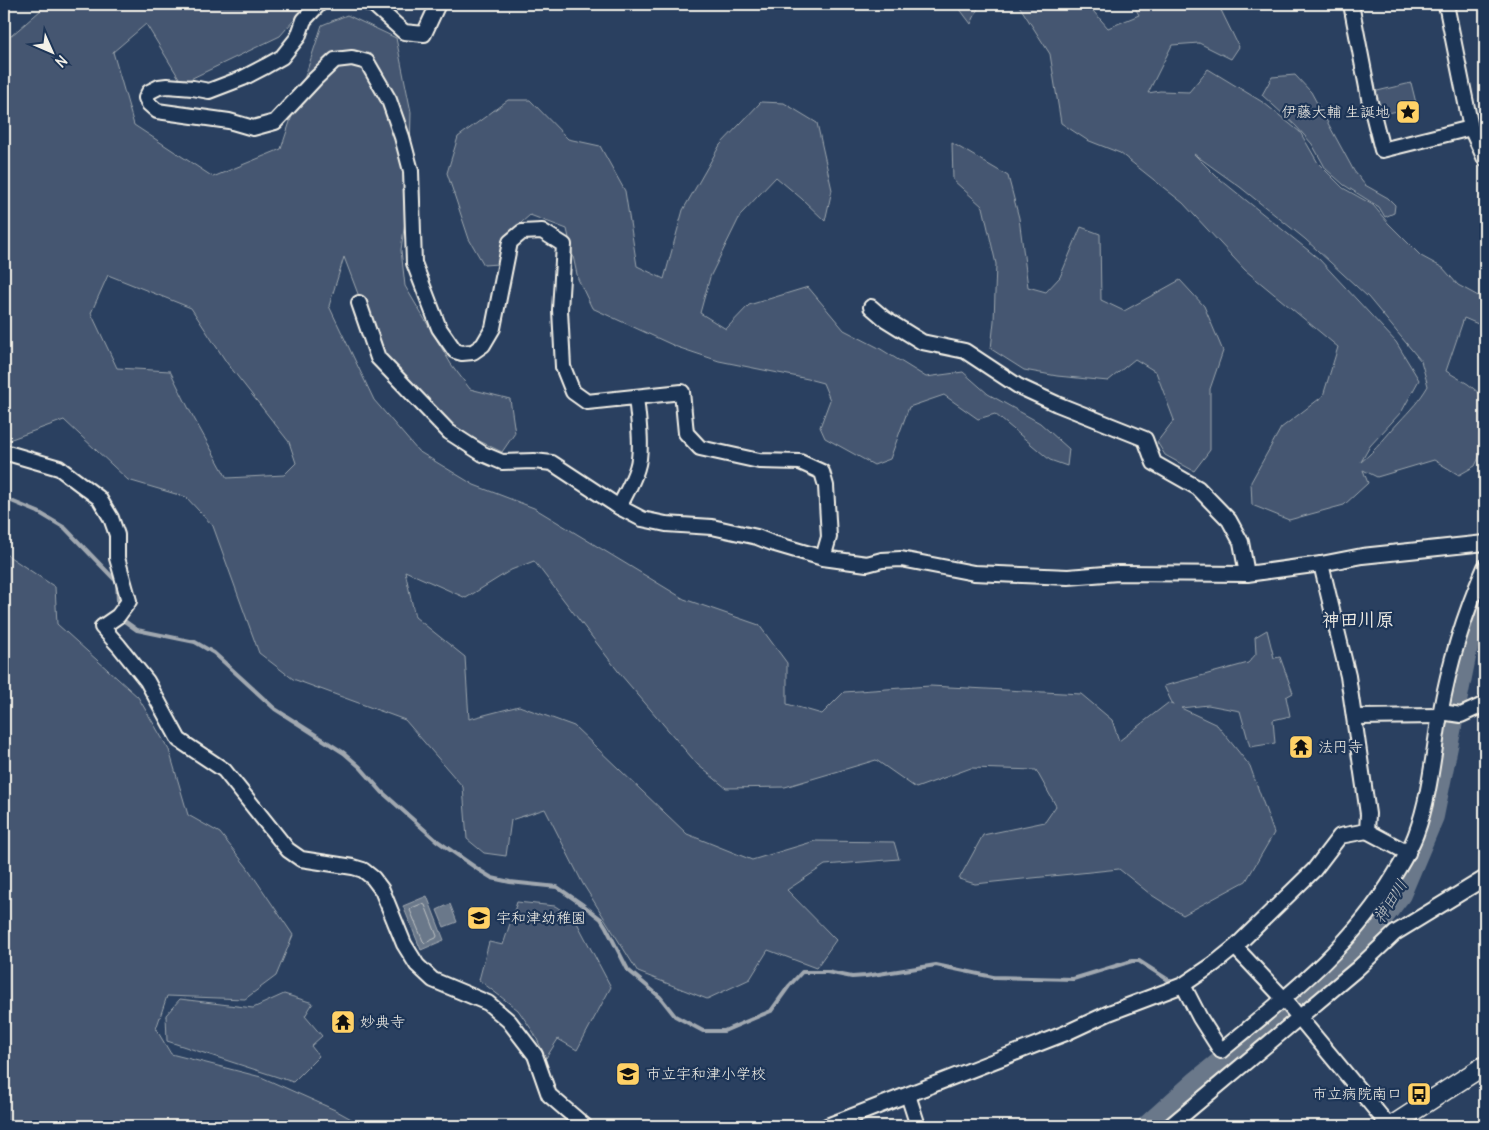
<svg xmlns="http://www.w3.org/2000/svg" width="1489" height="1130" font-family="Delius,'Klee One',sans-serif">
<rect width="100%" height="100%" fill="#2a4060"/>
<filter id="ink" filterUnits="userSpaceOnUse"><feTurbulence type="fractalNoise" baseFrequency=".02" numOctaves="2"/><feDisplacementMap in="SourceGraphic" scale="10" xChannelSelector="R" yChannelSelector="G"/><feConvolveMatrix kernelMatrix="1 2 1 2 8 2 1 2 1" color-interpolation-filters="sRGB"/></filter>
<g filter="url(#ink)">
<g fill="#445771" stroke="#9ca4ac" fill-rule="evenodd">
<path d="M48,4h260l-28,32 -98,47 -36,-59 -33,28 21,73 79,52 68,-28 41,-124 25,-10 49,23 15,74 -2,81 -8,57 4,36 46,78 19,25 40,10 5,34 -13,19 -45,-22 -77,-78 -36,-95 -15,49 45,94 44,51 56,34 60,23 150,91 75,26 28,38v41l35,10 22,-22 86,-6 151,8 31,26 7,21 49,-38 5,2 -9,-19 84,-23 8,-9 -1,-17 12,-7 7,28 6,-1 13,36 -7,4 4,19 -17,4 2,23 -25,4 -10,-36 -32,-6 -27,3 36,17 33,41 24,67 -28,48 -63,34 -33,-21 -31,-25 -144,15 -16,-5 24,-44 62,-13 11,-16 -20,-36 -65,-2 -55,20 -40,-28 -91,27 -59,1 -28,-23 -77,-90 -87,-114 -23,9 -45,28 -61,-27 10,46 50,40 4,62 50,-13 55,20 113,108 65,26 63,-19 79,1 5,17 -74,6 -38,25 49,50 -20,28 -48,-18 -18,29 -43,20 -69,-27 -55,-88 -38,-75 -34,11 -5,36 -22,-3 -17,-14 -4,-52 -58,-67 -112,-41 -34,-26 -46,-127 -27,-29 -58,-17 -64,-60 -58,21 -2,-2v-397zM108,275l83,33 36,55 62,79 7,21 -12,12 -57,3 -37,-67 -20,-40 -53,-3 -26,-55z"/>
<polygon points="956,4 980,4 971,24"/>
<path d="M1018,4h69l21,24 31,-13 -6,-11h85l21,43 -8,12 -32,-16 -27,2 -24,48 12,-2 29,1 19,-23 56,34 36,29 18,31 25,25 30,17 15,18 33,33 22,12 15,17 24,13 3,5v24l-21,-9 -18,53 22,13 17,14v47l-10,21 -16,9 -25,-15 -57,17 -14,-7 5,13 -24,22 -55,15 -37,-15 -1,-23 30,-54 42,-32 15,-49 -93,-77 -62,-67 -63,-50 -33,-13 -26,-17 -11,-69zM1194,154l46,33 65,52 63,58 53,64 7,25c-8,14 -18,24 -29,36 -14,15 -22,27 -38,40l9,-16 32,-35 17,-31 -23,-38 -77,-83 -103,-83z"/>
<polygon points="1295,75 1311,92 1354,171 1365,185 1388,198 1395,205 1394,213 1385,217 1379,207 1344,185 1326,169 1312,144 1296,126 1262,95 1272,77"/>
<polygon points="1411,83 1417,107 1378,115 1373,92"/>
<polygon points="508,100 530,100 568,139 600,146 625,191 637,266 664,279 683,210 720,145 761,102 784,103 817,123 832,190 825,221 802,199 776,177 741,214 710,277 700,313 726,329 749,305 808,287 844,330 879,348 926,377 963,372 988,394 1040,423 1069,449 1067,466 1050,460 995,414 978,419 944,395 909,407 890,459 874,465 825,438 820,427 830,400 823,383 808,379 719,361 677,347 592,308 578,279 567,229 530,215 504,238 498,264 484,265 469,239 447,173 458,137"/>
<polygon points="952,143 1008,176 1019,218 1028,287 1046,292 1060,277 1081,227 1100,234 1101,300 1124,311 1180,280 1204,306 1223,351 1210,389 1210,450 1194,471 1165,455 1157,442 1174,420 1156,372 1135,359 1108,381 1057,376 1024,370 991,349 994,321 996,264 983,207 953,180"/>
<polygon points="4,553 55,587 57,624 138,697 169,750 188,815 220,833 247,867 293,935 276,976 245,999 167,996 156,1029 171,1054 261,1077 335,1110 364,1126 4,1126"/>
<polygon points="517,902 555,906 575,919 611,987 577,1050 558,1039 546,1058 534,1033 518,1010 479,980 489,942 503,945"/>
<polygon points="284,994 313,1003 305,1016 322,1036 311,1046 319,1056 293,1082 167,1041 166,1015 180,999 253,1008"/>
</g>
<g fill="#6a788a" stroke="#a1a8b0">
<polygon points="427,896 444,940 421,950 403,906"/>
<polygon points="450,904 457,922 444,927 437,910"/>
</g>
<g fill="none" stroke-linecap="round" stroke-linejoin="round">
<polygon stroke="#bdc1c2" stroke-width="1" points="422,904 425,905 437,936 436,938 425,943 423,941 410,910 412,908"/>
<g stroke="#a1a8b0" stroke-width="4">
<polyline points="4,498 38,512 65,528 117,582 118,600 120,609"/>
<polyline points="122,615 123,620 137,630 195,642 214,653 275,709 344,753 360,767 382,792 436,840 479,870 492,878 510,882 557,887 583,905 601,919 606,927 628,970 660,997 675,1016 703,1031 724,1031 771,1011 789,986 802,972 827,972 852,977 866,976 936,965 993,977 1073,979 1132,961 1139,961 1170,981"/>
</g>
<polyline stroke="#6a788a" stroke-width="24" points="1149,1126 1198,1082 1309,991 1370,932 1399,894 1432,816 1467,642 1485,586"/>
<defs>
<g id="minor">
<polyline points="319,4 304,20 298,37 282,57 266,66 243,78 209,91 193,88 167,86 159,87 149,92 146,98 149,104 157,111 229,121 253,128 275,122 315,79 335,60 352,58 367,62 389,100 402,137 411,171 414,263 439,328 455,351 462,353 473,352 483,345 493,328 510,242 522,232 542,231 564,245 560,310 563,367 573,392 587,402 682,392 686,433 700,448 759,461 800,462 822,472 826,486 829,537 823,558"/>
<polyline points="370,4 374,5 404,32 424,34 438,4"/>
<polyline points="1351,4 1369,98 1382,150 1471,128"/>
<polyline points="1446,4 1471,128 1485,159"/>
<polyline points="359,303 378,358 449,432 483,454 502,462 534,461 552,463 619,507 642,519 666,524 712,527 757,537 772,543 823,558 867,564 882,560 901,559 974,573 1068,577 1118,573 1247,574 1321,564 1362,556 1485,543"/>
<polyline points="871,307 885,319 922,342 965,351 1018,386 1057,404 1145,439 1154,463 1198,488 1229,520 1241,542 1247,574"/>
<polyline points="4,452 59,468 99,498 111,518 117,535 117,558 129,601 118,616 102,627 119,646 147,681 179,740 224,770 288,850 301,859 353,867 363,870 373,878 382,890 404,944 417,965 433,980 488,1003 509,1021 535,1055 549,1095 585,1126"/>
<path d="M619,507c6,-12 14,-25 18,-39 6,-18 1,-52 -1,-71"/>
<polyline points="1441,712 1461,715 1485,704"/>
<polyline points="1355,717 1440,716"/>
<polyline points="1367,831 1408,853"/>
<polyline points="1235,947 1284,999 1389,1126"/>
<path d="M1183,985l17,33 21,33c64,-53 131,-104 174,-177 8,-13 16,-26 21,-40 14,-38 17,-79 24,-119 9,-51 24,-100 45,-148"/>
<polyline points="908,1095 918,1126"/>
<polyline points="827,1126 1066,1033 1109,1013 1183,985 1214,964 1235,947 1314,870 1340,836 1367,831 1368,814 1348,676 1321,564"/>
<polyline points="1170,1126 1357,969 1395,933 1485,878"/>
</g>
<polyline id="tertiary" points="1391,1126 1485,1065"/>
</defs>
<use href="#minor" stroke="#f4f1e8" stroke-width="18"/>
<use href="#tertiary" stroke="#f4f1e8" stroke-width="21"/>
<use href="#minor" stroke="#1d3557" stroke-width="14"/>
<use href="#tertiary" stroke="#1d3557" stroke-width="18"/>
</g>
</g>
<defs>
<symbol id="sight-square" viewBox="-11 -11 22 22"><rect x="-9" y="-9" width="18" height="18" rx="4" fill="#ffd166" stroke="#1d3557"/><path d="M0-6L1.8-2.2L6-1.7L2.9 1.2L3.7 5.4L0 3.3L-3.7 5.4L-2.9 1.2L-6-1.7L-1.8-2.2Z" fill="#111"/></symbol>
<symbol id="temple-square" viewBox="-11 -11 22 22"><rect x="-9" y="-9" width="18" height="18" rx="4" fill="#ffd166" stroke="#1d3557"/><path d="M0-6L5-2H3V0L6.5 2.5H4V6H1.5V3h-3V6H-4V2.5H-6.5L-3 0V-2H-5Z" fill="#111"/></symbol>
<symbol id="school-square" viewBox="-11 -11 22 22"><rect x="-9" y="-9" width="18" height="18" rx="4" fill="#ffd166" stroke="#1d3557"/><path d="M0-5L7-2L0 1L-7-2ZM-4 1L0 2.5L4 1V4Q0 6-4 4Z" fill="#111"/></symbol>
<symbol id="bus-square" viewBox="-11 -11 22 22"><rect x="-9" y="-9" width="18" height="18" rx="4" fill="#ffd166" stroke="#1d3557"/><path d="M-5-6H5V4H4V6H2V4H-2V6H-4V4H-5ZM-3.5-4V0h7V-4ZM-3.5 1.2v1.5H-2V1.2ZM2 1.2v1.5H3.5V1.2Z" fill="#111"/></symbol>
</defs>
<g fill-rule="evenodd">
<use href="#sight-square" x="1394" y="98" width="28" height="28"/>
<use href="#temple-square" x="1287" y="733" width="28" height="28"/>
<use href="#school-square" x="465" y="904" width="28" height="28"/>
<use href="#temple-square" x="329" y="1008" width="28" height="28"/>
<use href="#school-square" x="614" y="1060" width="28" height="28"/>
<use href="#bus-square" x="1405" y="1080" width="28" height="28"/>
</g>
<g text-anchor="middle" stroke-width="4.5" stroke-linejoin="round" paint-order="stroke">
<g font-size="15" fill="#f4f1e8" stroke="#1d3557" text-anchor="start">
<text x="1390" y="117" text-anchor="end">伊藤大輔 生誕地</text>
<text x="1318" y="752">法円寺</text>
<text x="496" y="923">宇和津幼稚園</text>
<text x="360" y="1027">妙典寺</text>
<text x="646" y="1079">市立宇和津小学校</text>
<text x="1402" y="1099" text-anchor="end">市立病院南口</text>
</g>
<g font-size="16" font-style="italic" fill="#bdc1c2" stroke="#1d3557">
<text transform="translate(1390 901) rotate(-58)" y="6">神田川</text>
</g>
<g font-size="18" font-weight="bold" fill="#f4f1e8" stroke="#1d3557">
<text x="1358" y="626">神田川原</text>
</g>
</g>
<rect width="1489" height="1130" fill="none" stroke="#1d3557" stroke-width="20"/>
<rect x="10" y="10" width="1469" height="1110" fill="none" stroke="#f4f1e8" stroke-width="2" filter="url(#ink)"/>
<g transform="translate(52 52) rotate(135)" stroke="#1d3557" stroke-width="4" paint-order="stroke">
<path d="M0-4L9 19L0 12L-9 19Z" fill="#f4f1e8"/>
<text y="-8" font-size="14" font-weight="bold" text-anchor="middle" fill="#f4f1e8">N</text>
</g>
</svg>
